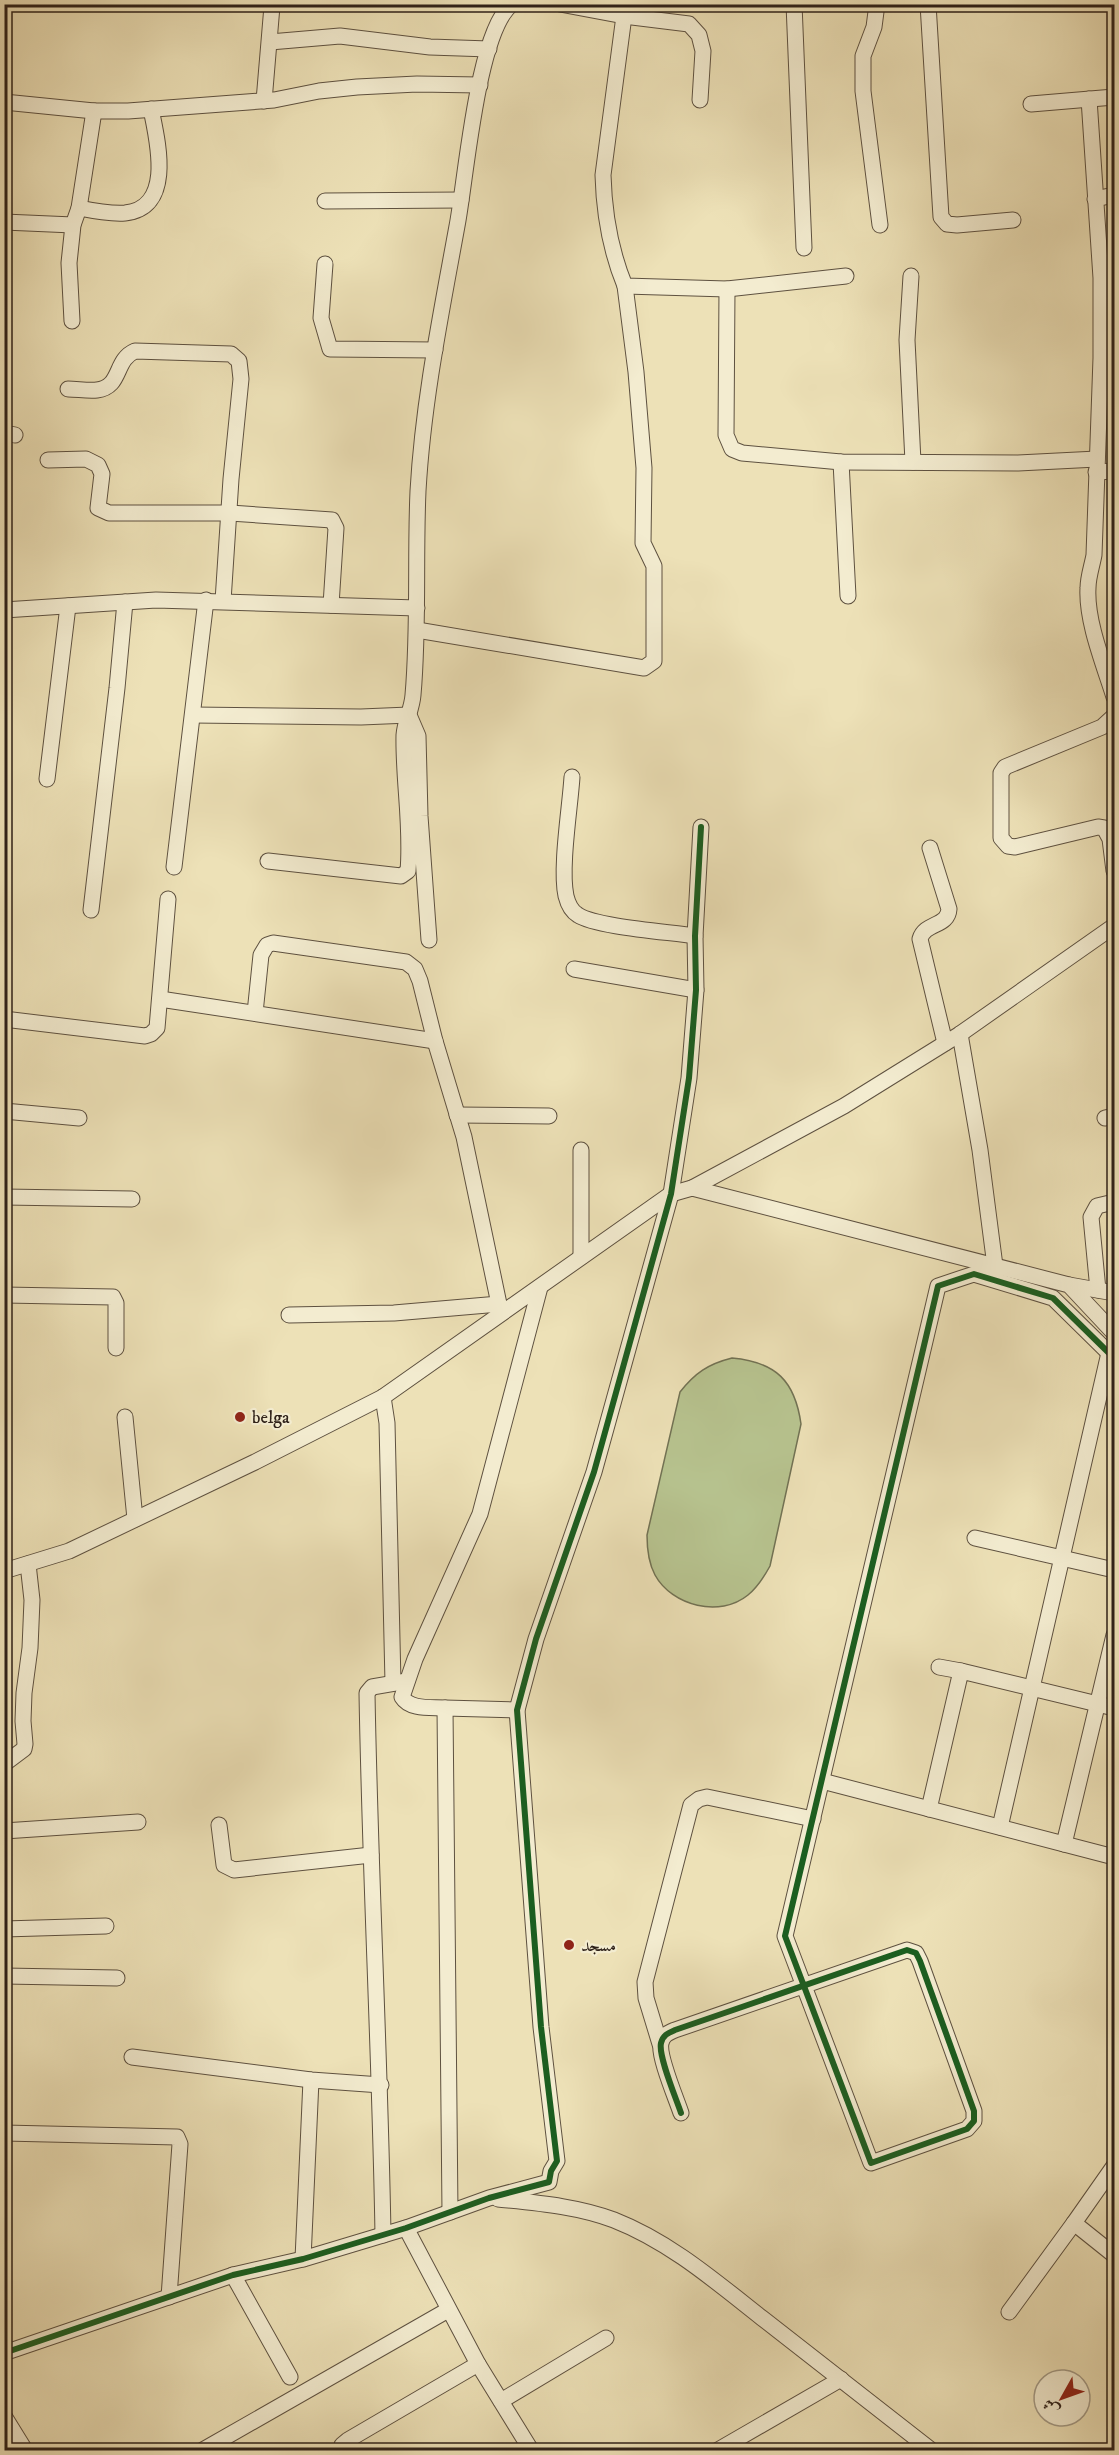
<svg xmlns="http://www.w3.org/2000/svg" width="1119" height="2455" font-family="'IM FELL DW Pica',Amiri,serif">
<rect width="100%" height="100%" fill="#ede1b7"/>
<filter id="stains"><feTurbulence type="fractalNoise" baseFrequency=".00333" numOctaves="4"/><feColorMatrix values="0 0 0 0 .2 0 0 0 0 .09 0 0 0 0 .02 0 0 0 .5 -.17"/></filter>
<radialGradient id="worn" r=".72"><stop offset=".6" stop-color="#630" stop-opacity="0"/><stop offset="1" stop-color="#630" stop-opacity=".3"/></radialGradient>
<path fill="#b7c38f" stroke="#727254" stroke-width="1.5" d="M732,1358c44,4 63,23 69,66l-31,142c-6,11 -12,21 -22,29 -28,23 -76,11 -93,-20 -7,-13 -8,-26 -8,-40l33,-143c15,-19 28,-28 52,-34z"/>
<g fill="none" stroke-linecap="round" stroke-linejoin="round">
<defs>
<g id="minor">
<polyline points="560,4 624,16 689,24 699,35 703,51 700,100"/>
<path d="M628,4l-4,12 -21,159c1,37 8,77 22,111l102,3 119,-13"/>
<polyline points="794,4 804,248"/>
<polyline points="877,4 874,27 863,56 863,91 880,225"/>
<polyline points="928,4 941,217 947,224 957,225 1013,220"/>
<polyline points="270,42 340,36 430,47 489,49"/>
<path d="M1089,99l12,179v80l-7,197c-2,11 -6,22 -6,33 -2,33 16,77 26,109"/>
<polyline points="264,101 272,6"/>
<polyline points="4,102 94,111 128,111 274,100 319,91 357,87 417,84 480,85"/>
<polyline points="1031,104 1114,97"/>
<polyline points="1095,199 1114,195"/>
<polyline points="325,201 461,200"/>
<path d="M79,208c15,3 31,6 46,5 50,-5 32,-74 26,-104"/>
<polyline points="4,222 73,225"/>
<polyline points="325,264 321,318 330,349 435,350"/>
<polyline points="911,276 907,340 913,462"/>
<polyline points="727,289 726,435 732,449 742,453 841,462 1018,463 1097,459"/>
<polyline points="72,321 69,263 73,225 79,208 94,111"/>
<path d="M68,389c9,0 20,2 29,1 25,-3 17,-30 38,-39l96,3 8,7 2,18 -10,100 -8,122"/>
<polyline points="4,433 15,435"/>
<polyline points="48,460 86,459 98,465 102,474 98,508 109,513 230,513 332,520 336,528 331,605"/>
<polyline points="841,462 848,596"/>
<polyline points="1096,472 1114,471"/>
<polyline points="4,610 156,600 417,608"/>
<polyline points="417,630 644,668 654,661 654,566 643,543 644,468 636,372 625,286"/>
<polyline points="193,715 361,717 409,715 418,736 420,816 429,940"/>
<polyline points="1114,716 1102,727 1005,767 1001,773 1001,838 1008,846 1015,847 1098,827 1104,828 1110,839 1114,871"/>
<path d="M572,777c-2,31 -12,91 -6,119 2,8 5,15 12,19 18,12 92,17 117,21"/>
<polyline points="47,779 68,606"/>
<path d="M930,848l19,61c-1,18 -24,13 -29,30l25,104"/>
<path d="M268,861l133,15 7,-5c4,-46 -5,-91 -4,-136 1,-14 8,-26 9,-40 6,-68 2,-136 5,-204 5,-89 23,-177 39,-265 9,-46 20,-195 55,-222"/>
<polyline points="174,867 206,600"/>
<polyline points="91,910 117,688 125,602"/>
<polyline points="574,969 696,990"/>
<polyline points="160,999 435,1041"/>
<polyline points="255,1013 261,955 267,945 273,943 406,962 415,969 420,981 435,1041 464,1137 499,1304 504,1311"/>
<polyline points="4,1019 145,1036 151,1034 157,1028 168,899"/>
<polyline points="960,1034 980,1150 995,1266"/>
<polyline points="4,1111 79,1118"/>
<polyline points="457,1115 549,1116"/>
<polyline points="1105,1118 1114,1116"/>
<polyline points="692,1188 844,1106 960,1034 1114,926"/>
<polyline points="4,1197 132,1199"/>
<polyline points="581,1257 581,1150"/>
<polyline points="1069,1285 1114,1293"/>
<polyline points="1098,1290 1091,1217 1097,1206 1114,1202"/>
<polyline points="4,1295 113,1297 116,1303 116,1348"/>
<polyline points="289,1315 394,1313 499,1304"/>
<polyline points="383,1397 387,1423 393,1683"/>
<polyline points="125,1417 135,1519"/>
<polyline points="975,1538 1114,1570"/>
<polyline points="4,1571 69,1551 255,1462 383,1397 671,1194 692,1188 1069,1285 1114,1333"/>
<polyline points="939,1667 961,1671"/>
<path d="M445,1708c-14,-1 -35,2 -43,-11l13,-38 65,-145 60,-227"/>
<polyline points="4,1764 24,1749 25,1744 23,1721 24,1693 30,1648 32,1600 28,1564"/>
<polyline points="822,1781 1114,1857"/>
<polyline points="929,1809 961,1671 1114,1708"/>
<polyline points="219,1825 224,1865 234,1870 371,1855"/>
<polyline points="1000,1827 1109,1353"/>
<polyline points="4,1831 138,1822"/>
<polyline points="1064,1844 1114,1635"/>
<polyline points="4,1929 106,1926"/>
<polyline points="4,1976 117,1978"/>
<polyline points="660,2044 646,1998 645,1982 691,1805 699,1799 707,1797 813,1819"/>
<polyline points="132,2057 311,2080 381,2085"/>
<path d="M681,2113c-5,-15 -23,-57 -20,-70 2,-8 7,-10 14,-13l232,-80 9,3 4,8 54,150v10l-7,8 -96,34 -86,-227 153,-650 36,-12 79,24 61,60"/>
<polyline points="4,2133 177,2137 180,2144 169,2297"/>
<polyline points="1114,2166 1074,2223 1114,2255"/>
<path d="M498,2199c39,4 79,7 116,21 56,22 101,61 148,98 57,44 113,88 169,132"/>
<polyline points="450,2212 445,1708 517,1710"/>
<polyline points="406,2228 478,2364 531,2450"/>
<path d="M383,2235c-3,-181 -13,-362 -16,-542l5,-6 35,-6"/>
<polyline points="303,2259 311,2080"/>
<polyline points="233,2275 290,2377"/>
<polyline points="1009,2312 1074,2223"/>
<polyline points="4,2353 233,2275 303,2259 406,2228 489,2198 549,2182 551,2171 557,2161 541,2027 517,1710 536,1639 594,1472 671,1194 689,1078 696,990 695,936 701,827"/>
<polyline points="501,2401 606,2338"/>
<polyline points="4,2416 25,2450"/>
<polyline points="203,2450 448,2310"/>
<polyline points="341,2450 342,2445 348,2440 478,2364"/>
<polyline points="718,2450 841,2379"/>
</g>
</defs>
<use href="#minor" stroke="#5e5140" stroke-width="17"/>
<use href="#minor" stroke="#f3ecd0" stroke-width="15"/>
<defs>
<g id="cycleway">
<path d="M681,2113c-5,-15 -23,-57 -20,-70 2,-8 7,-10 14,-13l232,-80 9,3 4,8 54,150v10l-7,8 -96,34 -86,-227 153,-650 36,-12 79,24 61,60"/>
<polyline points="4,2353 233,2275 303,2259 406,2228 489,2198 549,2182 551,2171 557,2161 541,2027 517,1710 536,1639 594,1472 671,1194 689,1078 696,990 695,936 701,827"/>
</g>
</defs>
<use href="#cycleway" stroke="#f3ecd0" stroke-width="10"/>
<use href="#cycleway" stroke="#1b5e20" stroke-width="6"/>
</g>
<g fill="#8f2418" stroke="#f3ecd0" stroke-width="2">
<circle cx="240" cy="1417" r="6"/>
<circle cx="569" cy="1945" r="6"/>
</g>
<g text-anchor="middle" stroke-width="4.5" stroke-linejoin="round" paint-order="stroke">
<g font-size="18" fill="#2e2119" stroke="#f3ecd0" text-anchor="start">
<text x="252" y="1423">belga</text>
<text x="581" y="1951">مسجد</text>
</g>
</g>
<rect width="1119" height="2455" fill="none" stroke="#ede1b7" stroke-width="24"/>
<rect x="6" y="6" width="1107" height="2443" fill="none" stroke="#2e2119" stroke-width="3"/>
<rect x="12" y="12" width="1095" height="2431" fill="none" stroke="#2e2119" stroke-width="1.5"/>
<g transform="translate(1062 2398) rotate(230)"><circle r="28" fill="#f3ecd0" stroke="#a49b87" stroke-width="1.5"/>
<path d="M0-4.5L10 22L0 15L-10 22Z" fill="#8f2418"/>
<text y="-9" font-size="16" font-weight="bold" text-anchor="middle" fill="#2e2119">ش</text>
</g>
<rect width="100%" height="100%" filter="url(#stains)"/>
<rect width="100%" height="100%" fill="url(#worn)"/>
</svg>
